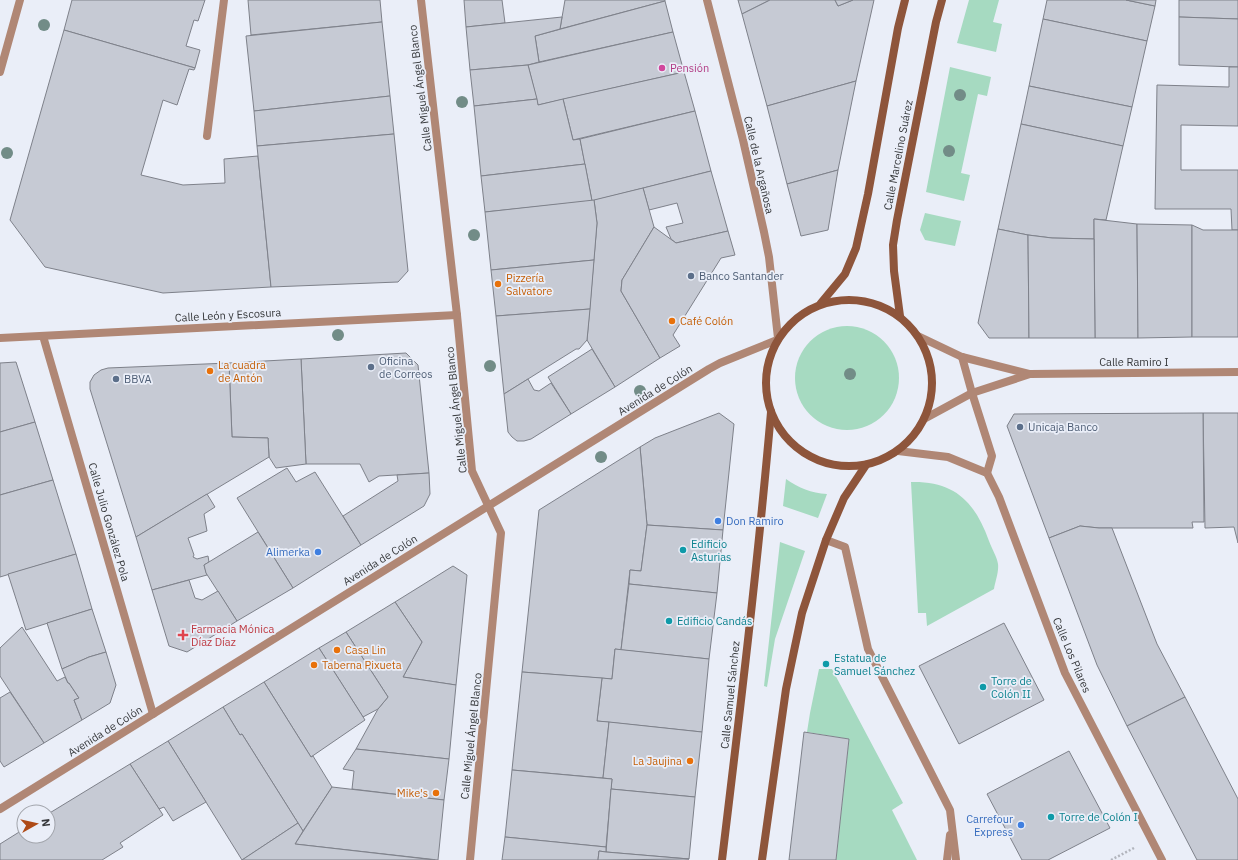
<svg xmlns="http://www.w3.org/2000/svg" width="1238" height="860" font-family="'IBM Plex Sans',sans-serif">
<rect width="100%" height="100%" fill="#eaeef8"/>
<g fill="#a6dac1">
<polygon points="969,0 999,0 993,22 1002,24 996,52 957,43"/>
<polygon points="950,67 991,77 987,96 978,94 961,173 970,175 964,201 926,192"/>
<polygon points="925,213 961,221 955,246 925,240 920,230"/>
<circle cx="847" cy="378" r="52"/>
<path d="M786,479c13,9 25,14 41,15l-9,24 -35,-12z"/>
<path d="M911,482c44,-1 64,20 78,59 3,8 8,16 9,23 1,8 -3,18 -4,25l-67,37 -1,-13h-8z"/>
<polygon points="780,542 805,551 775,639 767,687 764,686"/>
<polygon points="819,669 832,669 903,803 892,810 917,860 836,860 849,739 807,732 810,713"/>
</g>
<g fill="#c6cad4" stroke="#7e818a">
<polygon points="72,0 205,0 198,21 194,20 186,46 200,50 195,68 64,30"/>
<polygon points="248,0 380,0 382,22 251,35"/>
<polygon points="464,0 502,0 505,23 466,27"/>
<polygon points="565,0 665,0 665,1 560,29"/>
<polygon points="738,0 770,0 742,14"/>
<polygon points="770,0 835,0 838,6 853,0 874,0 856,81 767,106 742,14"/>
<polygon points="835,0 853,0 838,6"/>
<polygon points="1047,0 1126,0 1155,6 1147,41 1043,19"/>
<polygon points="1126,0 1156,0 1155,6"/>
<polygon points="1179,0 1238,0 1238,19 1179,17"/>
<polygon points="665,1 673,32 539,62 535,36"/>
<polygon points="562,17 560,29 535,36 539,62 528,65 470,70 466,27"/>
<polygon points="1179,17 1238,19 1238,67 1179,65"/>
<polygon points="1043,19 1147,41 1132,107 1029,86"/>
<polygon points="382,22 390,96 254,111 246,36"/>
<polygon points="64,30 195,68 194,70 189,69 177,105 163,100 141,175 183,185 225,183 224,159 258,156 271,287 163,293 45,267 10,220"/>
<polygon points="673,32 684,72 538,105 528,65"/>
<polygon points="528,65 537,99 474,106 470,70"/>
<polygon points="1229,67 1238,67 1238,126 1181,125 1181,170 1238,170 1238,230 1232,230 1231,209 1155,209 1157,85 1229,87"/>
<polygon points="684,72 695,111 573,140 563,99"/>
<polygon points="856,81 838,170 787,184 767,106"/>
<polygon points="1029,86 1132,107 1123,146 1021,124"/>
<polygon points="390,96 394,134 257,146 254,111"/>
<polygon points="537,99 538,105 563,99 573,140 580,139 585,164 481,176 474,106"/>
<polygon points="695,111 711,171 592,201 580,139"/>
<polygon points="1021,124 1123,146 1106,220 1094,219 1094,239 1052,238 1028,235 998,229"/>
<polygon points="394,134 408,271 398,282 271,287 257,146"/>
<polygon points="585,164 592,201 485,212 481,176"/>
<polygon points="838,170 828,230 801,236 787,184"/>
<polygon points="711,171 728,231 676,243 671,239 666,227 683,223 677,203 649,210 643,188"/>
<polygon points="643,188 654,227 622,280 621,291 660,358 615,387 587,340 597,223 594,200"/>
<polygon points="594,200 597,223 594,260 491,270 485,212"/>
<polygon points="1094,219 1137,224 1138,338 1095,338"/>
<polygon points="1137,224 1192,225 1192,337 1138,338"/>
<polygon points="1192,225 1203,230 1238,230 1238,337 1192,337"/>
<polygon points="654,227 676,243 728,231 735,255 721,258 673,335 680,346 660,358 621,291 622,280"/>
<polygon points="998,229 1028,235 1029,338 989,338 978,323"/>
<polygon points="1028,235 1052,238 1094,239 1095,338 1029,338"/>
<polygon points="594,260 590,309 496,316 491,270"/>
<polygon points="590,309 587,340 579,349 576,349 504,394 496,316"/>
<polygon points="592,349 615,387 571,414 548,377"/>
<polygon points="406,353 418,365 429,473 379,476 369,482 360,464 306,464 301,359"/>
<polygon points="301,359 306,464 276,468 269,457 268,438 232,437 229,363"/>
<polygon points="16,362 35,422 0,432 0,363"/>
<polygon points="229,363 232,437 268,438 269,457 136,537 90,389 90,382 94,375 101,370 108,368"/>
<polygon points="528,379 534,390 539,391 551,383 571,414 531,439 524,441 517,441 512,437 508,432 504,394"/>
<polygon points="719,413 734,424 723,530 647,525 640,447 655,438"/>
<polygon points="1203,413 1238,413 1238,543 1234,527 1205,528"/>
<polygon points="1203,413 1204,522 1192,522 1193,528 1099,528 1080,526 1049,538 1007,426 1014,414"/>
<polygon points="35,422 53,480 0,495 0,432"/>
<polygon points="640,447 647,525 641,571 630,570 621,650 615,649 612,679 522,672 539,510"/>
<polygon points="287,468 296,482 315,472 361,545 293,588 237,498"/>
<polygon points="429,473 430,494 424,506 361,545 343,516 398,481 397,475"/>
<polygon points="53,480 76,554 0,577 0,495"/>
<polygon points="207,494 215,507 204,514 207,531 188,538 194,555 193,557 197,559 208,556 209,562 204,565 207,575 152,590 136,537"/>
<polygon points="647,525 723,530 717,593 629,584 630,570 641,571"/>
<polygon points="1080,526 1099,528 1112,528 1157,644 1185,697 1127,726 1097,665 1049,538"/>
<polygon points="258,532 293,588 237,621 206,573 204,565"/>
<polygon points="76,554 92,609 26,630 8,574"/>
<polygon points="453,566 467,575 456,685 403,677 422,642 395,602"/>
<polygon points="189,580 195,598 202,600 218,591 237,621 187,652 169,646 152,590"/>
<polygon points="629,584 717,593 709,659 621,650"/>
<polygon points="395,602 422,642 403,677 456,685 449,759 356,749 378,709 388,697 346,632"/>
<polygon points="92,609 106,652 89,657 62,669 47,623"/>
<polygon points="1004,623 1044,700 959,744 919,666"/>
<polygon points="22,627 57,681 65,677 68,683 69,683 79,698 74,700 82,720 44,743 0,676 0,648"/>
<polygon points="346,632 388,697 378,709 363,717 319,648"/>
<polygon points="319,648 365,720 311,757 264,682"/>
<polygon points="615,649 709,659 702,732 597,721 602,678 612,679"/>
<polygon points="106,652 116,685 110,703 82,720 74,700 79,698 69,683 68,683 62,669 89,657"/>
<polygon points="522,672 602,678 597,721 609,722 603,778 512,770"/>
<polygon points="264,682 311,757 313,756 332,787 303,831 242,734 240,735 223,707"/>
<polygon points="10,692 44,743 4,767 0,761 0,698"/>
<polygon points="1185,697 1238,799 1238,860 1197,860 1127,726"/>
<polygon points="223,707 240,735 242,734 298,823 242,860 168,741"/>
<polygon points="609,722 702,732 695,797 611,789 612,779 603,778"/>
<polygon points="804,732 849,739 836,860 789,860"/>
<polygon points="168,741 206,802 173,821 164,807 159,809 130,764"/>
<polygon points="356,749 449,759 444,800 352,789 354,771 343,769"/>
<polygon points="1069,751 1110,828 1048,860 1022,860 987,794"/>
<polygon points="130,764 163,815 120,843 123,847 102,860 0,860 0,844 24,829 24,836 48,836 48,814"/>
<polygon points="512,770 612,779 606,847 505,837"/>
<polygon points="332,787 444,800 438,860 295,844"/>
<polygon points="611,789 695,797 689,859 606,852"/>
<polygon points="298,823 303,831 295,844 435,860 242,860"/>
<polygon points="505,837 606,847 606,852 599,851 598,860 502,860"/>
<polygon points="599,851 606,852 689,859 598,860"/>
</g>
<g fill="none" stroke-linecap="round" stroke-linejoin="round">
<polyline stroke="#b1b4bc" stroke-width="2.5" stroke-dasharray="2 2" stroke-linecap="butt" points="1111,860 1134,848"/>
<g stroke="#b08775" stroke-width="8">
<polyline points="421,0 457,315 472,471 501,533 470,860"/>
<polyline points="707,0 743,140 764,232 769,257 778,338"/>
<polyline points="0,72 20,0"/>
<polyline points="207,136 224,0"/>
<polyline points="43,336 153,714"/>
<polyline points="918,336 962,357 1029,374"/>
<polyline points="0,338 457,315"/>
<polyline points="962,357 972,393 992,456 987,473"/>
<polyline points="924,419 972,393 1030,374 1238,372"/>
<polyline points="898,451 948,457 987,473 999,497 1065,673 1162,860"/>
<polyline points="826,540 845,547 868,649 950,810 956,860"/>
<polyline points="0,809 709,369 720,363 777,340"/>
<polyline points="947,860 950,835"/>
</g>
<g stroke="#8e553b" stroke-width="8">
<circle cx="849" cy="383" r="83"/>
<polyline points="821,303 845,274 856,248 868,194 898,28 905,0"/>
<polyline points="900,316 894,271 893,245 897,220 936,22 942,0"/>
<path d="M722,860c18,-149 36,-298 49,-448"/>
<polyline points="762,860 786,689 802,613 826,540 844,498 866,465"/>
</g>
</g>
<g fill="#728c87">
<circle cx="44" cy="25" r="6"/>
<circle cx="960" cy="95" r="6"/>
<circle cx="462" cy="102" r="6"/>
<circle cx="949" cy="151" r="6"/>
<circle cx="7" cy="153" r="6"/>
<circle cx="474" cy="235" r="6"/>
<circle cx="338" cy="335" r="6"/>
<circle cx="490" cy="366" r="6"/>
<circle cx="850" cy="374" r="6"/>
<circle cx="640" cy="391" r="6"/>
<circle cx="601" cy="457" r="6"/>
</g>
<circle fill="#d1479c" stroke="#eaeef8" stroke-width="1.5" cx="662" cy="68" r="4"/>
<g fill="#5c6f8a" stroke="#eaeef8" stroke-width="1.5">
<circle cx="691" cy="276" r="4"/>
<circle cx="371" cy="367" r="4"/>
<circle cx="116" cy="379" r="4"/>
<circle cx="1020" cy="427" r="4"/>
</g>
<g fill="#e8710a" stroke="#eaeef8" stroke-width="1.5">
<circle cx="498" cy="284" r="4"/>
<circle cx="672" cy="321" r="4"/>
<circle cx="210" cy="371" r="4"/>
<circle cx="337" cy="650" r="4"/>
<circle cx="314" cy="665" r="4"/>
<circle cx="690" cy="761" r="4"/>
<circle cx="436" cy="793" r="4"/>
</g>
<g fill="#3f7fe0" stroke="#eaeef8" stroke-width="1.5">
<circle cx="718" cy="521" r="4"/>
<circle cx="318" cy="552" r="4"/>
<circle cx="1021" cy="825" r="4"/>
</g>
<g fill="#0f9aa8" stroke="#eaeef8" stroke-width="1.5">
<circle cx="683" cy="550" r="4"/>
<circle cx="669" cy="621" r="4"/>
<circle cx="826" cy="664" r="4"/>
<circle cx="983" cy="687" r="4"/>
<circle cx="1051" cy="817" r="4"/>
</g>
<path fill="#e0444e" stroke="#eaeef8" stroke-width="1.5" d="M181 629h4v4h4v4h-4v4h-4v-4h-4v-4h4z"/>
<g text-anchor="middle" stroke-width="3.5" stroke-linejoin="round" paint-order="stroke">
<g font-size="11" fill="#b23c85" stroke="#eaeef8" text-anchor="start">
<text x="670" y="72">Pensión</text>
</g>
<g font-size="11" fill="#36383b" stroke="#eaeef8">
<text transform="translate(420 88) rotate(-97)" y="4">Calle Miguel Ángel Blanco</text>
<text transform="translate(898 155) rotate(-79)" y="4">Calle Marcelino Suárez</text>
<text transform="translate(759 165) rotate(77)" y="4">Calle de la Argañosa</text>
<text transform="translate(228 315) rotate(-3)" y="4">Calle León y Escosura</text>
<text x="1134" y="366">Calle Ramiro I</text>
<text transform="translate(655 390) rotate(-32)" y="4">Avenida de Colón</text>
<text transform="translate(456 410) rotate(-96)" y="4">Calle Miguel Ángel Blanco</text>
<text transform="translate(109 522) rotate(74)" y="4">Calle Julio González Pola</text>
<text transform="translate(380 560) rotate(-32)" y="4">Avenida de Colón</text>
<text transform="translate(1072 655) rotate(67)" y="4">Calle Los Pilares</text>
<text transform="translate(730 695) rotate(-84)" y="4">Calle Samuel Sánchez</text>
<text transform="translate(105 731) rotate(-32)" y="4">Avenida de Colón</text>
<text transform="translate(471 736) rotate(-84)" y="4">Calle Miguel Ángel Blanco</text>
</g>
<g font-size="11" fill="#4e5e75" stroke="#eaeef8" text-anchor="start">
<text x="699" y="280">Banco Santander</text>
<text x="379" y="365">Oficina<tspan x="379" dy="13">de Correos</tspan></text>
<text x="124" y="383">BBVA</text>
<text x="1028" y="431">Unicaja Banco</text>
</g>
<g font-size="11" fill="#c56008" stroke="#eaeef8" text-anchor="start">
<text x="506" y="282">Pizzería<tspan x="506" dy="13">Salvatore</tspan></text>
<text x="680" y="325">Café Colón</text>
<text x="218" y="369">La cuadra<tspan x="218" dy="13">de Antón</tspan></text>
<text x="345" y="654">Casa Lin</text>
<text x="322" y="669">Taberna Pixueta</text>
<text x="682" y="765" text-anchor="end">La Jaujina</text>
<text x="428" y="797" text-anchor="end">Mike's</text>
</g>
<g font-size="11" fill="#366cbe" stroke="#eaeef8" text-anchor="end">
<text x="726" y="525" text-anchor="start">Don Ramiro</text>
<text x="310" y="556">Alimerka</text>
<text x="1013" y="823">Carrefour<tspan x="1013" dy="13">Express</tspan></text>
</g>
<g font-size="11" fill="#0d838f" stroke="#eaeef8" text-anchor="start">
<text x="691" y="548">Edificio<tspan x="691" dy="13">Asturias</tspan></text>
<text x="677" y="625">Edificio Candás</text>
<text x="834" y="662">Estatua de<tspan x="834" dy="13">Samuel Sánchez</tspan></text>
<text x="991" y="685">Torre de<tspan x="991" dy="13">Colón II</tspan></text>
<text x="1059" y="821">Torre de Colón I</text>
</g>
<g font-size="11" fill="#be3a42" stroke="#eaeef8" text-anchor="start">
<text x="191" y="633">Farmacia Mónica<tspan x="191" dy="13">Díaz Díaz</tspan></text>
</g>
</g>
<g transform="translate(36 824) rotate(82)"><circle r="19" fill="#eaeef8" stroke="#a2a5ac"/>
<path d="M0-3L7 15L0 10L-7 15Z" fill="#ae4a16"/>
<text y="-6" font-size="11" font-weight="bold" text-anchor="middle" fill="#36383b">N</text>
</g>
</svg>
